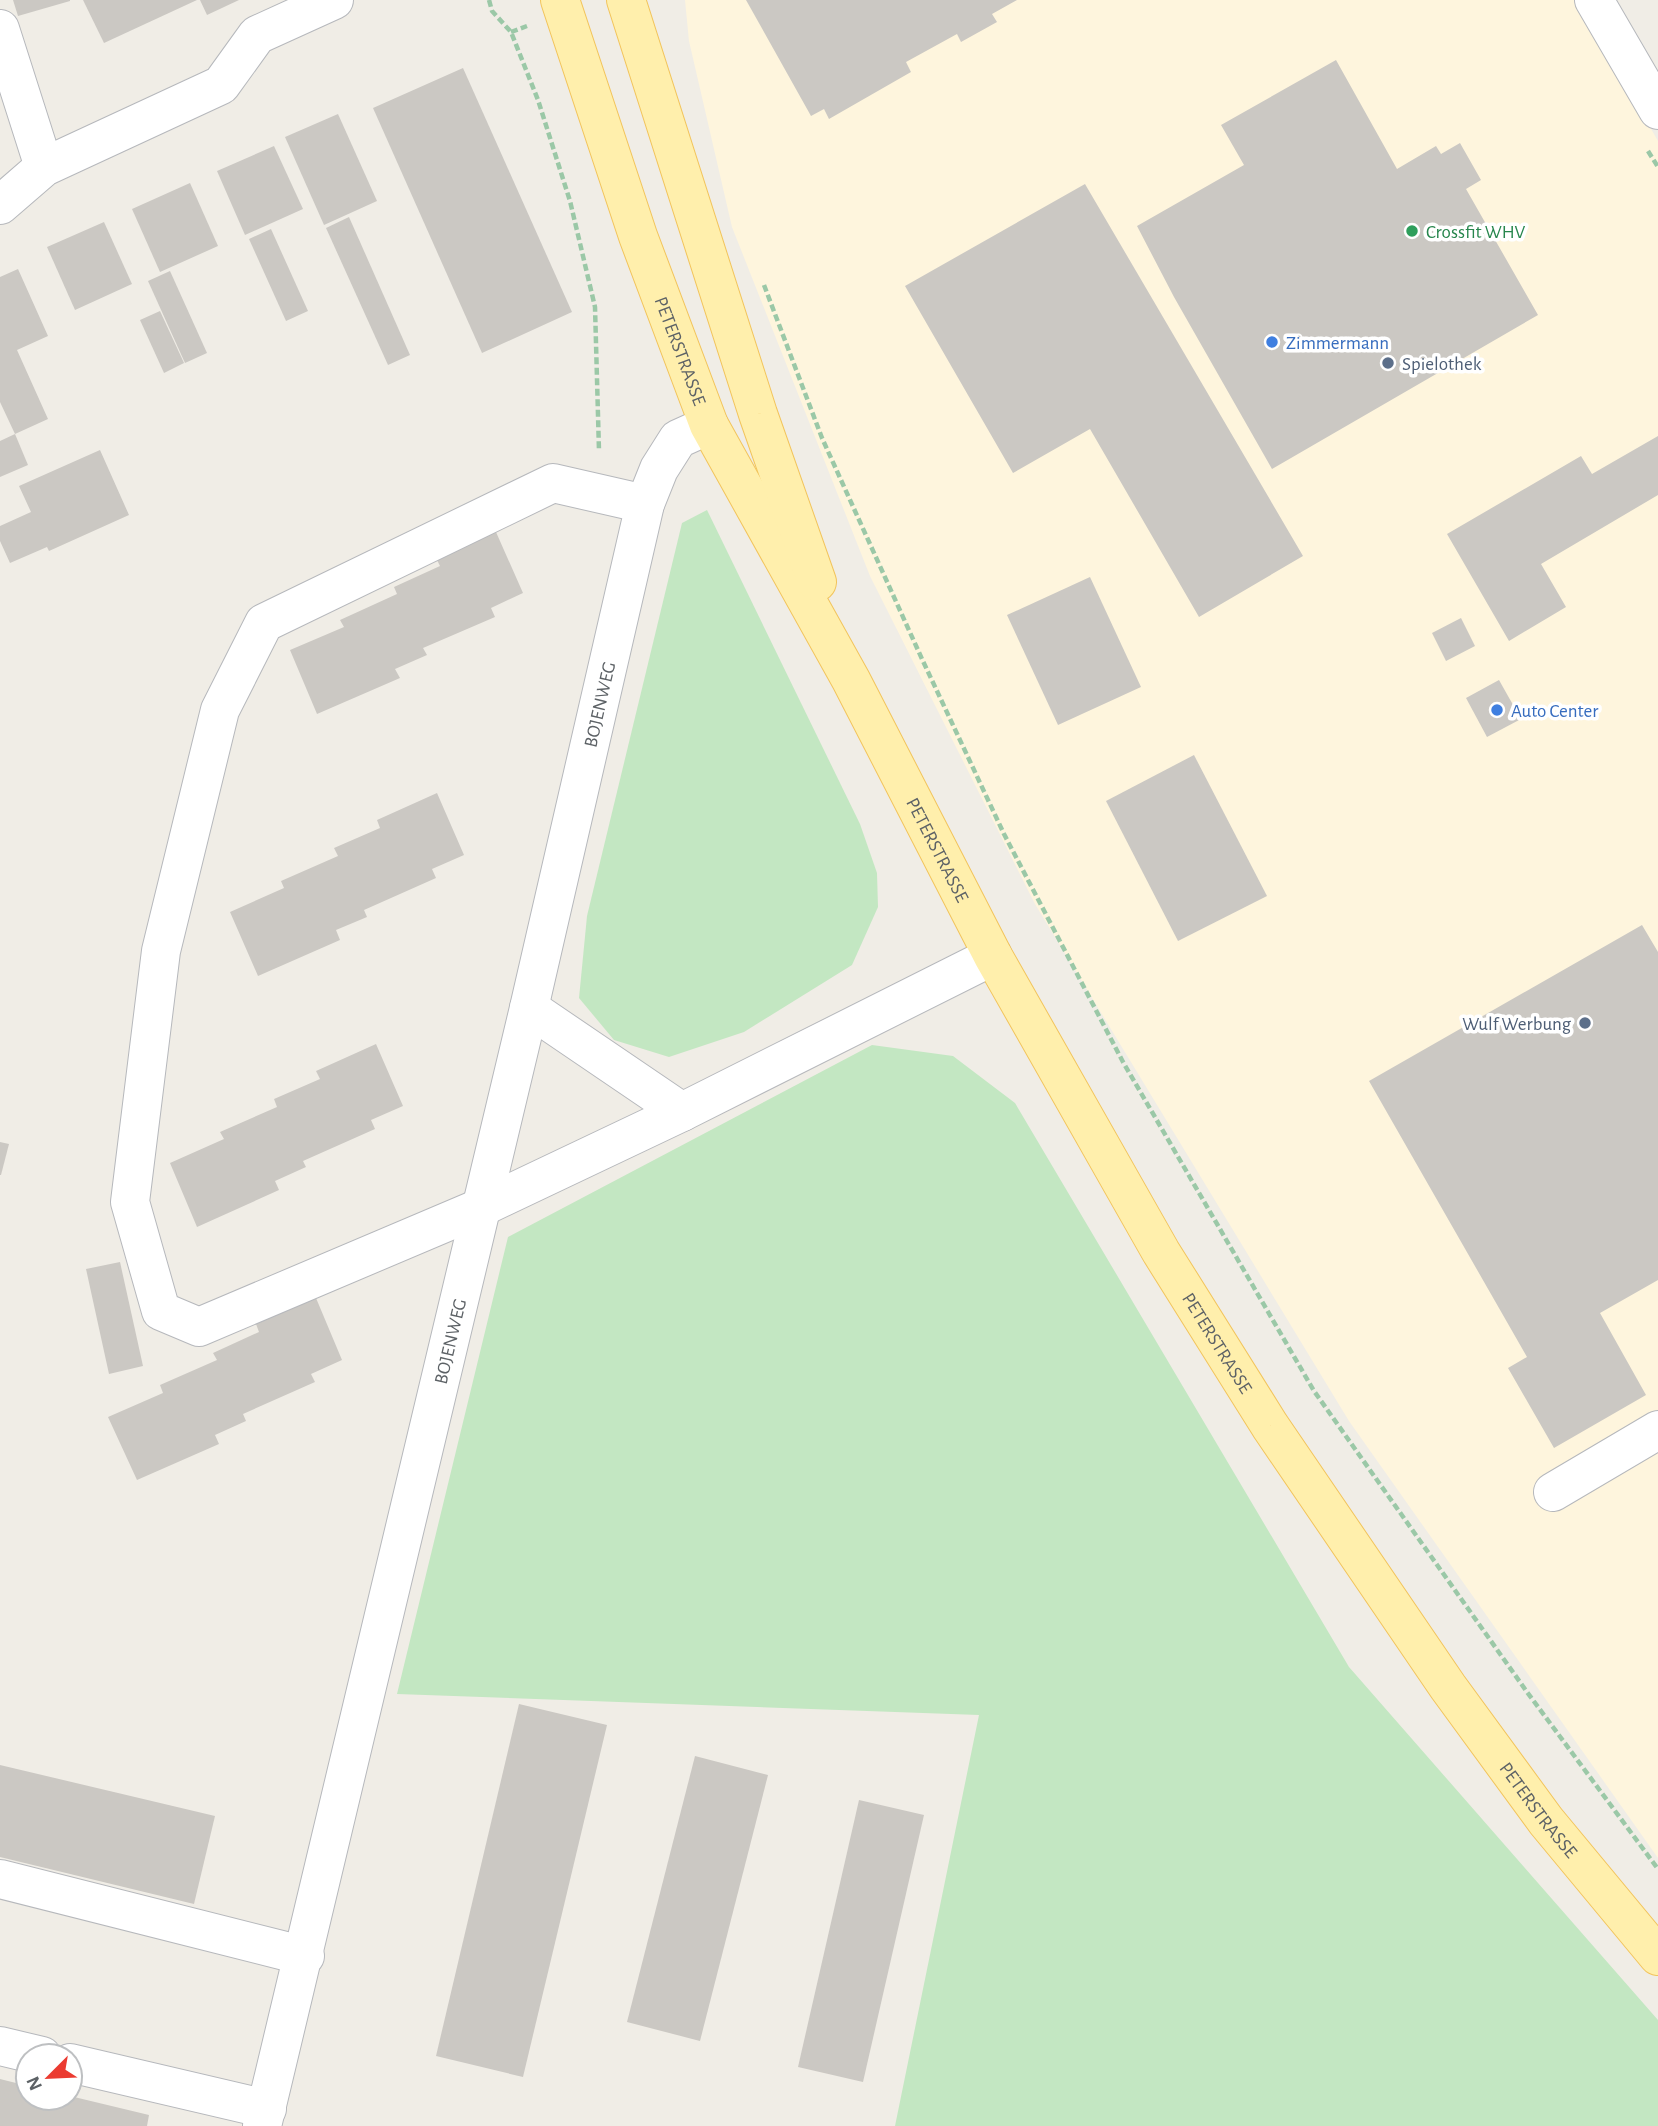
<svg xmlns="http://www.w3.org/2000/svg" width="1658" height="2126" font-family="'Alegreya Sans',sans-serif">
<rect width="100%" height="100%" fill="#f0ede6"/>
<polygon fill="#fef5dd" points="685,0 1577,0 1658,141 1658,1858 1349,1421 1035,904 870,576 732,227 689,41"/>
<g fill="#c3e7c2">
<polygon points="707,510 860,824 877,873 878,907 852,965 744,1032 669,1057 614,1040 579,998 587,916 682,523"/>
<polygon points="872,1045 953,1056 1015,1103 1349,1667 1658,2020 1658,2126 895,2126 979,1715 397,1694 508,1237"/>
</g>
<g fill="#cbc8c3">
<polygon points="13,0 70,0 70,1 18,16"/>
<polygon points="83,0 197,0 104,43"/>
<polygon points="200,0 239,0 207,15"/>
<polygon points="746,0 1017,0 992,14 997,22 961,42 957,34 906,62 911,72 829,119 824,109 811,116"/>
<polygon points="1336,60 1397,169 1436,146 1441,154 1460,143 1481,180 1466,189 1538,315 1272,469 1174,297 1137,226 1244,165 1221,125"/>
<polygon points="463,68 572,312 482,353 373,108"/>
<polygon points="338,114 377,201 324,225 285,137"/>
<polygon points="274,146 303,209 245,235 217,171"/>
<polygon points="190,183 218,246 160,272 132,209"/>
<polygon points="1085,184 1303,556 1199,617 1090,429 1013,473 905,286"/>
<polygon points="349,217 410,355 388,365 326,228"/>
<polygon points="104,222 132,284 75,310 47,247"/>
<polygon points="271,229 308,311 286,321 249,239"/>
<polygon points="18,269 48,336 17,350 48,419 15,434 0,402 0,277"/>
<polygon points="170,271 207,353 185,363 148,281"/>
<polygon points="160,311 184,363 164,373 140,320"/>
<polygon points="15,434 28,465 0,477 0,441"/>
<polygon points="1658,436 1658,495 1541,564 1566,607 1509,641 1447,534 1581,456 1592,474"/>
<polygon points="100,450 129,515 49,551 47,547 10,563 0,541 0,526 31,512 19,486"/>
<polygon points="496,532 523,593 491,608 495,617 423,648 427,655 395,669 400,678 317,714 290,650 344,627 340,620 397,594 394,587 440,566 436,558"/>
<polygon points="1090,577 1141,687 1058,725 1007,615"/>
<polygon points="1461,618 1475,646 1446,661 1432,633"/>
<polygon points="1499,680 1521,719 1487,737 1466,698"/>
<polygon points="1194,755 1267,896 1178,941 1106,801"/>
<polygon points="437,793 464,855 432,869 436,878 364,910 367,917 336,930 340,940 258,976 230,912 284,888 281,881 338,856 334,848 380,828 377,820"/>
<polygon points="1642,925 1658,952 1658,1280 1600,1313 1646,1395 1554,1448 1508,1368 1527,1357 1369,1081"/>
<polygon points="376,1044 403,1106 371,1120 375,1129 303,1161 306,1167 275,1181 279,1190 197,1227 170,1163 224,1139 220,1132 277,1107 274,1099 320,1079 316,1071"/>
<polygon points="0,1142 9,1144 1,1175 0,1175"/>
<polygon points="120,1262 143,1366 109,1374 86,1269"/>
<polygon points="316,1298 342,1360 311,1374 315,1382 243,1414 246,1421 215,1435 219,1444 137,1480 108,1417 163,1393 160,1385 217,1360 213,1353 259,1332 256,1324"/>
<polygon points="519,1704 607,1725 523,2077 436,2056"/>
<polygon points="695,1756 768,1775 700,2041 627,2022"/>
<polygon points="0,1765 215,1816 194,1904 0,1857"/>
<polygon points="859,1800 924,1815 863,2082 798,2067"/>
<polygon points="0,2079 28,2086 28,2098 70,2098 70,2096 149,2115 147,2126 0,2126"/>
</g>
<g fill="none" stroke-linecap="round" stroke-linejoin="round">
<defs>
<g id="minor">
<polyline points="1594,0 1658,110"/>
<polyline points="0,29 44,167"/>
<polyline points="0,205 44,167 221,85 257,35 334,0"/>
<polyline points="645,504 553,483 264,623 220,710 161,951 130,1202 161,1311 199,1327 482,1207 682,1112 993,956"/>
<polyline points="529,1008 682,1112"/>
<polyline points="1553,1492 1658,1430"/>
<polyline points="0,1879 305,1956"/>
<polyline points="0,2046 42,2056"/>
<polyline points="70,2063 267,2109"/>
<path id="s1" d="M262,2126l267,-1118 116,-504 14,-35 19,-30 31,-14"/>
</g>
<g id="major">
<path id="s2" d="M560,0l78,236 71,189 142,255 142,276 168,296 109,174 178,261 98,134 112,135"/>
<polyline points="626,0 758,414 817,582"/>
</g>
</defs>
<use href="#minor" stroke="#b6b8bc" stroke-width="40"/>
<use href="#major" stroke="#f2c45c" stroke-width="40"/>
<g stroke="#9bc8a7" stroke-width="4.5" stroke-dasharray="7 3.5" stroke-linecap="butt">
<polyline points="489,0 492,11 511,32 538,100 570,201 595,307 599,451"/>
<polyline points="511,32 527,26"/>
<polyline points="1648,151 1658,167"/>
<polyline points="764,285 822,438 922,659 1004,834 1123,1062 1314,1391 1527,1692 1658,1869"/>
</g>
<use href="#minor" stroke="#fff" stroke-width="38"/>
<use href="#major" stroke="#ffefac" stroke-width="38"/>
</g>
<circle fill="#2e9e5b" stroke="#fff" stroke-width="2.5" cx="1412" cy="231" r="7"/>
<g fill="#3f7fe0" stroke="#fff" stroke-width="2.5">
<circle cx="1272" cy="342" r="7"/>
<circle cx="1497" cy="710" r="7"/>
</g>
<g fill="#5c6f8a" stroke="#fff" stroke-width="2.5">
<circle cx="1388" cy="363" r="7"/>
<circle cx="1585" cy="1023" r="7"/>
</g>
<g text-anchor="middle" stroke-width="7" stroke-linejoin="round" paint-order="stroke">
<g font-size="19" fill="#27864d" stroke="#fff" text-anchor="start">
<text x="1426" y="238">Crossfit WHV</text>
</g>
<g font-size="19" fill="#366cbe" stroke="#fff" text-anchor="start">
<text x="1286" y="349">Zimmermann</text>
<text x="1511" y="717">Auto Center</text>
</g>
<g font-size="19" fill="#5d6266" stroke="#fff">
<text dy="7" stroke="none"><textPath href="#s2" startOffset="371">PETERSTRASSE</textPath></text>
<text dy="7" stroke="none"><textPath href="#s1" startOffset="1461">BOJENWEG</textPath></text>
<text dy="7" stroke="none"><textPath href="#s2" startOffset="933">PETERSTRASSE</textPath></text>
<text dy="7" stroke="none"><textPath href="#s1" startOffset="807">BOJENWEG</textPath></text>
<text dy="7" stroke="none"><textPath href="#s2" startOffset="1500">PETERSTRASSE</textPath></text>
<text dy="7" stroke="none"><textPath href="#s2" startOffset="2067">PETERSTRASSE</textPath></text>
</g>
<g font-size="19" fill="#4e5e75" stroke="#fff" text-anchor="start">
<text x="1402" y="370">Spielothek</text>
<text x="1571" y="1030" text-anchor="end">Wulf Werbung</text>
</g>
</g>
<g transform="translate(49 2077) rotate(246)"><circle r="33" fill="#ffffff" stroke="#bec0c2" stroke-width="2"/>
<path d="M0-5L12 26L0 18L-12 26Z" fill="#eb3b31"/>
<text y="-10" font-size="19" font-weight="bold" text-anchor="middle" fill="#5d6266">N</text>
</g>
</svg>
